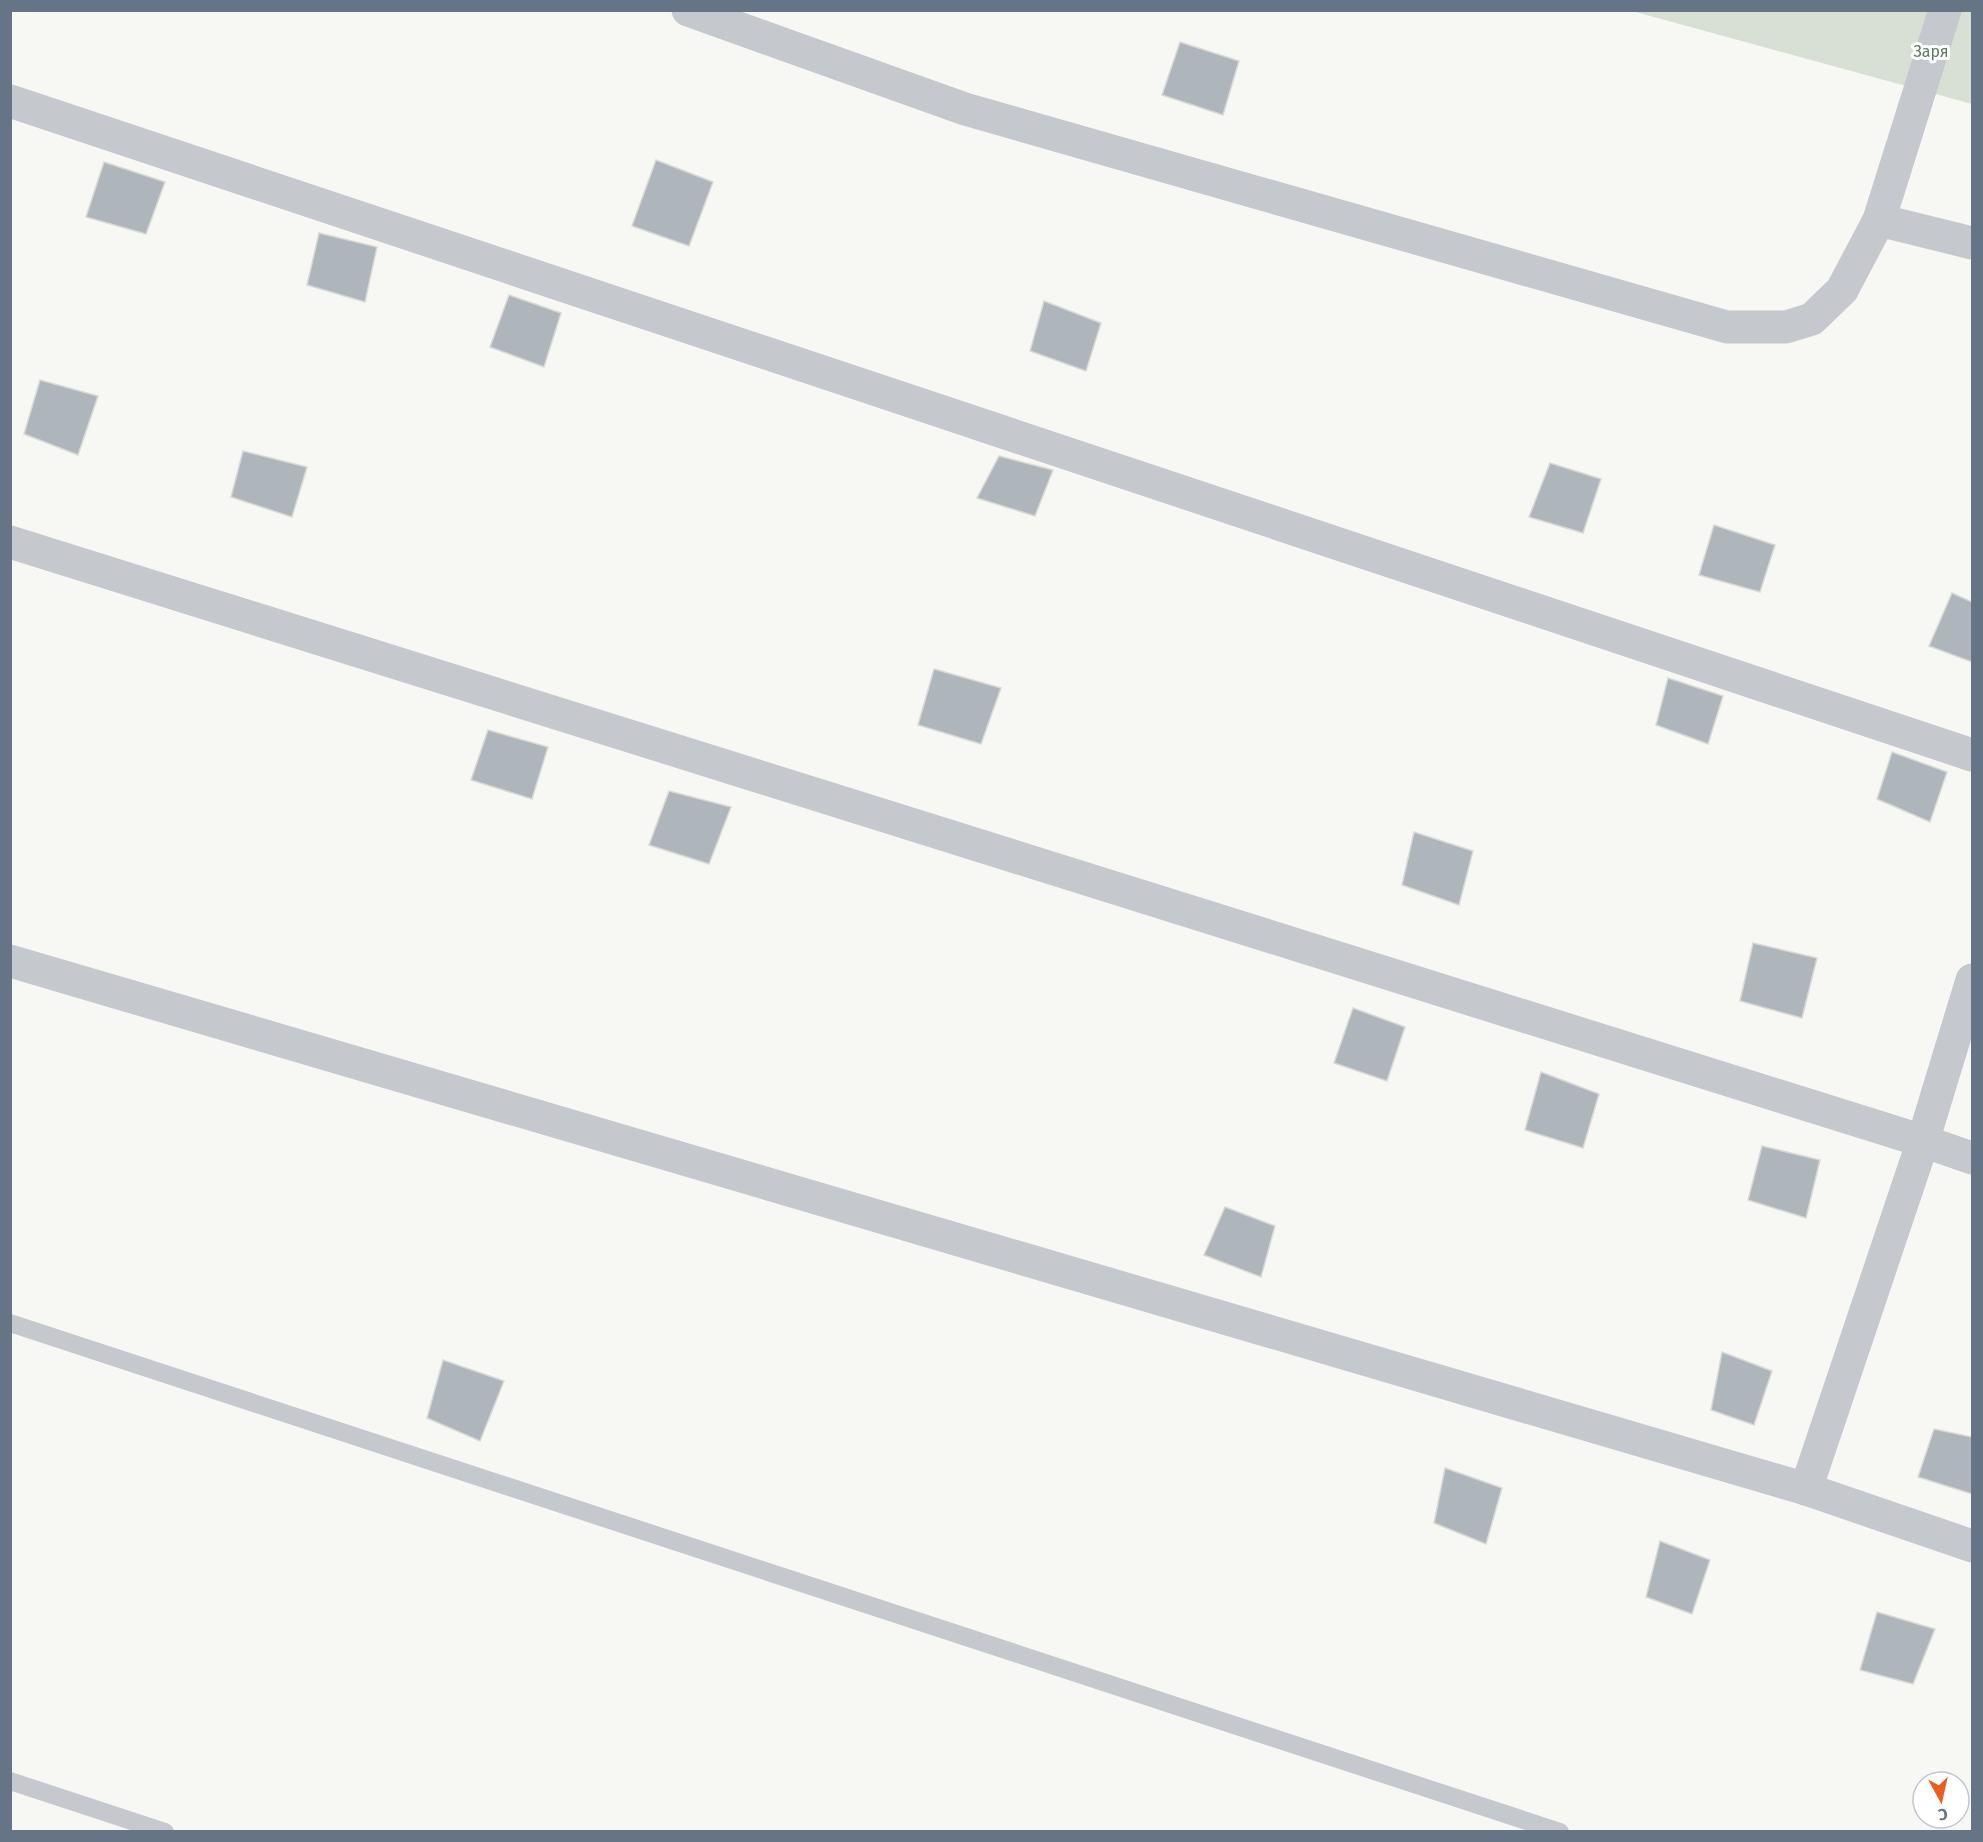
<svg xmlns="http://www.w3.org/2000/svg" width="1983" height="1842" font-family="'Fira Sans',sans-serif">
<rect width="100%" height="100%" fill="#f7f7f4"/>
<polygon fill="#d8dfd5" points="1632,11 1972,11 1972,104"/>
<g fill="#aeb5bb" stroke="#d9d9d6" stroke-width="1.5">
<polygon points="1180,42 1239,61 1223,115 1162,95"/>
<polygon points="656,160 713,182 689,246 632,226"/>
<polygon points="104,162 165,182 146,234 86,217"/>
<polygon points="319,233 377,247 365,302 307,285"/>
<polygon points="509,295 561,313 544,367 490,347"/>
<polygon points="1044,301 1101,323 1086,371 1030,351"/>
<polygon points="40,380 98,396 78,455 24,434"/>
<polygon points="243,451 307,467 292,517 231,497"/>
<polygon points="999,456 1053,470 1035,516 977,498"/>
<polygon points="1550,463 1601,479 1583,533 1529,517"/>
<polygon points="1714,525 1775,545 1760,592 1699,575"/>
<polygon points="1952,593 1972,602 1972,662 1929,646"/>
<polygon points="934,669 1001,688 981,744 918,725"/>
<polygon points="1668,678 1723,696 1708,744 1656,725"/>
<polygon points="488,730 548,747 532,799 471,780"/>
<polygon points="1892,752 1947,772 1930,822 1877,799"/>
<polygon points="669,791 731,807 709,864 649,845"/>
<polygon points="1414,832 1473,851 1459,905 1402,885"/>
<polygon points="1753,943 1817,958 1802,1018 1740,1001"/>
<polygon points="1353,1008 1405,1027 1387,1081 1334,1063"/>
<polygon points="1541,1072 1599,1094 1583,1148 1525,1130"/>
<polygon points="1762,1146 1820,1160 1806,1218 1748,1200"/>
<polygon points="1225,1207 1275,1226 1261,1277 1204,1255"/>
<polygon points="1722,1352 1772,1371 1754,1425 1711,1410"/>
<polygon points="443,1360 504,1381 480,1441 427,1418"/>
<polygon points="1934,1429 1972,1437 1972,1494 1918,1477"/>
<polygon points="1445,1468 1502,1488 1486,1544 1434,1523"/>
<polygon points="1660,1541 1710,1560 1692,1614 1646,1597"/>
<polygon points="1877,1612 1935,1629 1913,1684 1860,1670"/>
</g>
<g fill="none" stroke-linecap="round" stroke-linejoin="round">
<g stroke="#c5c8cc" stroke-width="18">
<polyline points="10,1323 1560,1832"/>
<polyline points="10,1781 165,1832"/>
</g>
<g stroke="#c5c8cc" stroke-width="33">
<polyline points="688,10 965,109 1727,327 1786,327 1812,319 1842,290 1879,220 1945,10"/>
<polyline points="10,101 1972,755"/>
<polyline points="1879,220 1972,243"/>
<polyline points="10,542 1923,1141 1972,1158"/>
<polyline points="10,961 1806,1489 1972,1546"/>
<polyline points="1806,1489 1923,1141 1972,980"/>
</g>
</g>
<g text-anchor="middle" stroke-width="6" stroke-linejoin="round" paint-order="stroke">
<g font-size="16" fill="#637860" stroke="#fff">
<text x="1931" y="57">Заря</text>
</g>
</g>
<rect width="1983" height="1842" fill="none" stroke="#657586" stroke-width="24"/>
<g transform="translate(1941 1800) rotate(172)"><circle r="28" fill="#ffffff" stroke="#c1c8cf" stroke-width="1.5"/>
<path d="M0-4.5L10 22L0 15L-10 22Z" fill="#eb5c20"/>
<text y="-9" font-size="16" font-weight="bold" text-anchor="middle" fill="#657586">С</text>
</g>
</svg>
